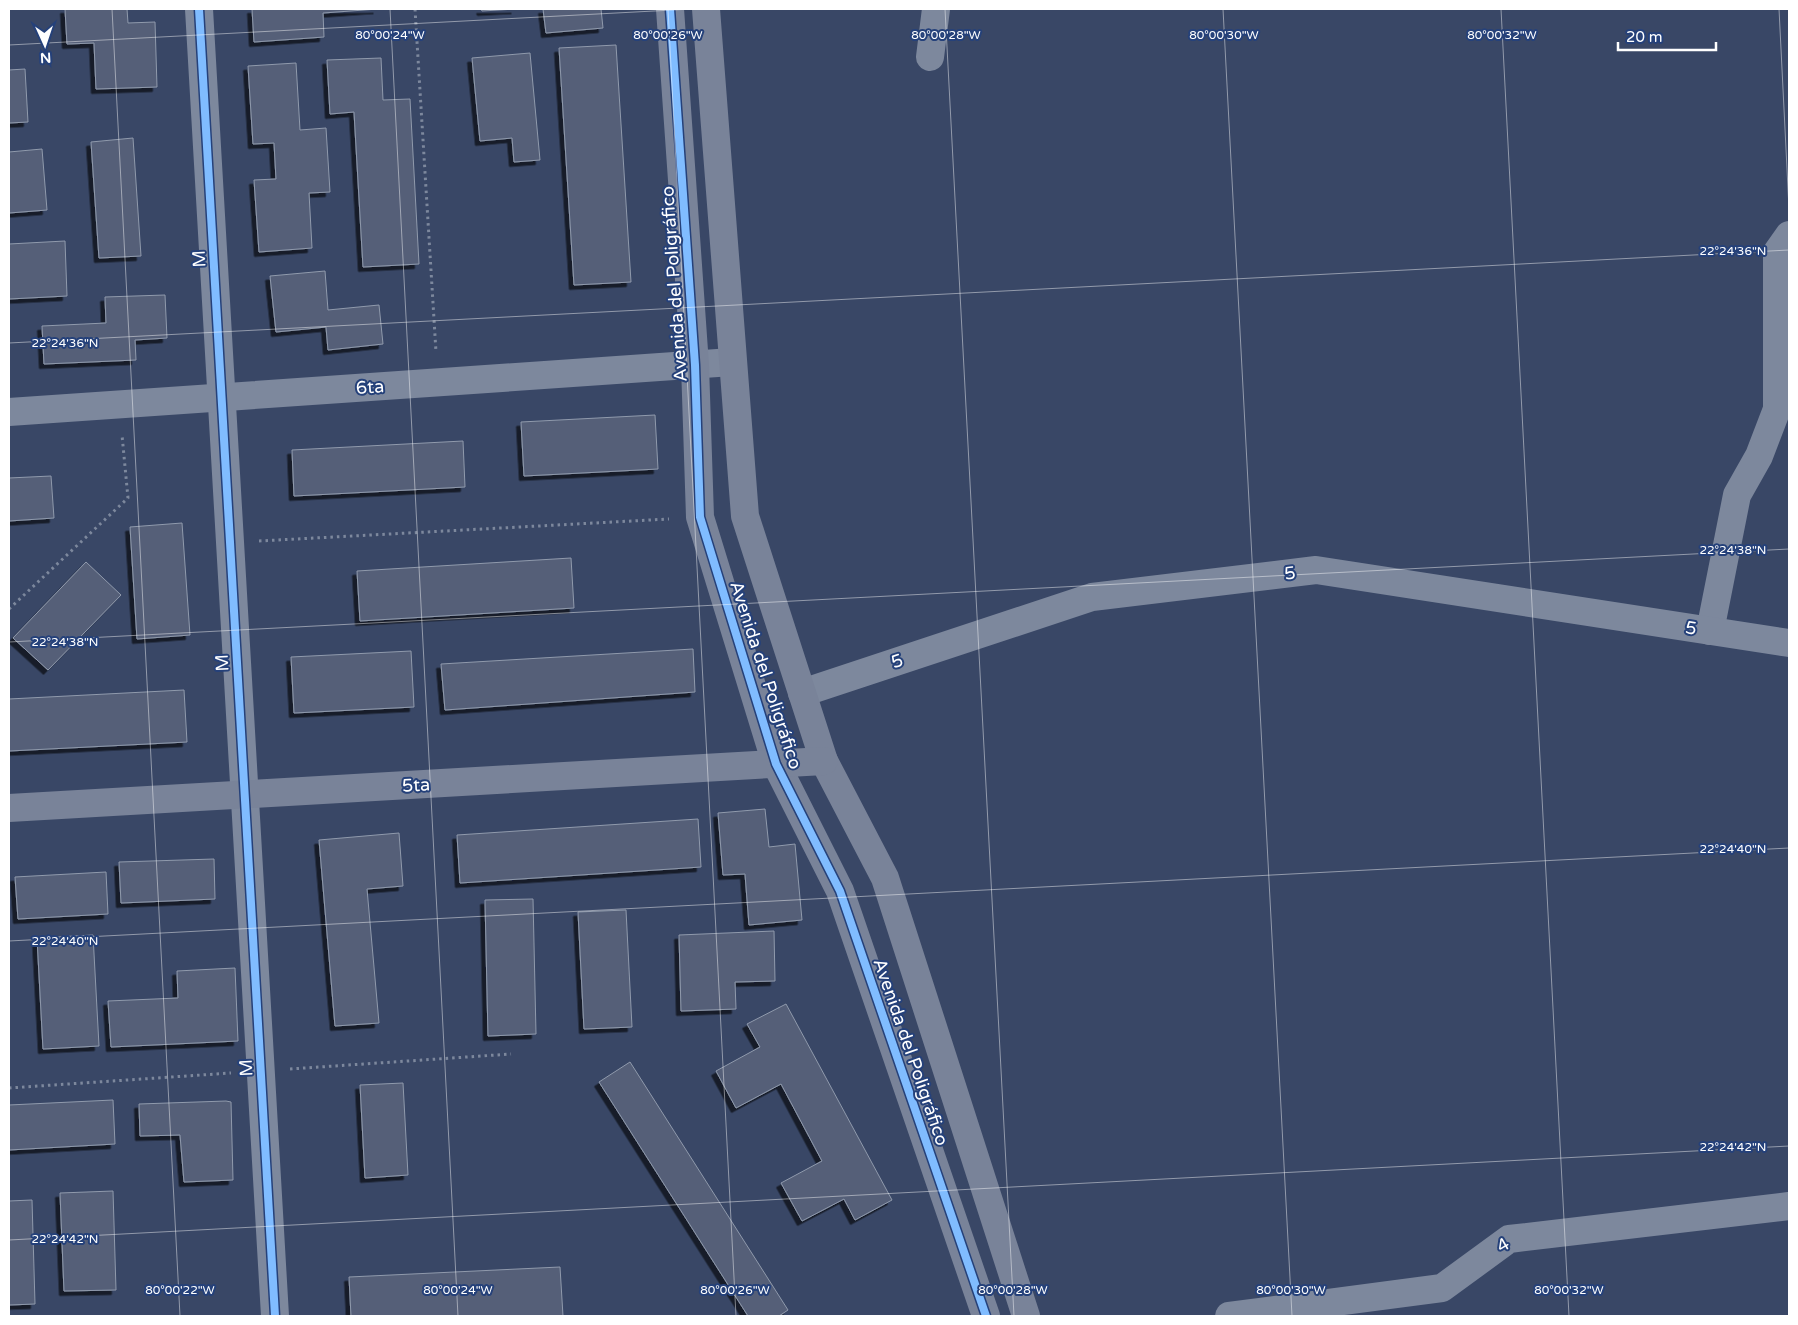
<svg xmlns="http://www.w3.org/2000/svg" width="1798" height="1325" font-family="'Varela Round',sans-serif">
<defs>
<filter id="shadow"><feDropShadow dx="-4.5" dy="4.5" stdDeviation="0" flood-color="#0009"/></filter>
</defs>
<rect width="100%" height="100%" fill="#394766"/>
<g fill="#545f78" stroke="#909aac" filter="url(#shadow)">
<polygon points="65,9 127,9 128,23 155,22 157,87 96,89 94,43 67,44"/>
<polygon points="252,9 378,9 323,13 324,37 254,42"/>
<polygon points="481,9 516,9 482,11"/>
<polygon points="543,9 601,9 603,28 546,33"/>
<polygon points="616,45 631,282 574,285 559,48"/>
<polygon points="530,53 540,160 514,162 512,138 480,141 472,58"/>
<polygon points="381,58 383,100 410,99 419,264 363,267 354,112 330,114 327,60"/>
<polygon points="296,63 300,130 326,128 330,192 309,193 312,248 259,252 254,180 276,179 274,143 253,144 248,66"/>
<polygon points="25,69 28,122 9,123 9,70"/>
<polygon points="133,138 141,256 99,258 91,142"/>
<polygon points="42,149 47,210 9,213 9,152"/>
<polygon points="65,241 67,296 9,299 9,244"/>
<polygon points="325,271 328,310 379,305 383,344 328,350 326,327 276,332 270,276"/>
<polygon points="165,295 167,338 135,340 136,360 44,364 42,326 106,323 105,297"/>
<polygon points="655,415 658,469 524,476 521,422"/>
<polygon points="463,441 465,487 294,496 292,450"/>
<polygon points="51,476 54,518 9,521 9,478"/>
<polygon points="182,523 190,635 137,639 130,527"/>
<polygon points="571,558 574,608 360,621 357,571"/>
<polygon points="86,562 121,595 48,670 13,638"/>
<polygon points="693,649 695,692 445,710 441,664"/>
<polygon points="411,651 414,707 294,713 291,657"/>
<polygon points="184,690 187,742 9,751 9,699"/>
<polygon points="765,809 769,847 795,844 802,920 749,925 745,874 723,875 718,813"/>
<polygon points="698,819 701,867 460,883 457,835"/>
<polygon points="399,833 403,886 367,889 379,1023 335,1026 319,840"/>
<polygon points="214,859 215,899 121,903 119,862"/>
<polygon points="106,872 108,914 18,919 15,877"/>
<polygon points="533,899 536,1034 488,1036 485,900"/>
<polygon points="626,910 632,1027 584,1029 578,912"/>
<polygon points="774,931 775,981 735,982 736,1009 681,1011 679,935"/>
<polygon points="93,935 99,1046 43,1049 37,938"/>
<polygon points="235,968 238,1041 111,1047 108,1001 178,998 177,971"/>
<polygon points="786,1004 892,1200 855,1220 844,1199 802,1221 781,1183 822,1161 781,1084 736,1108 716,1071 760,1047 747,1024"/>
<polygon points="630,1062 788,1310 779,1316 748,1316 599,1082"/>
<polygon points="403,1083 408,1175 365,1178 360,1085"/>
<polygon points="113,1100 115,1144 9,1150 9,1105"/>
<polygon points="226,1101 231,1102 233,1180 184,1182 180,1135 140,1136 139,1104"/>
<polygon points="113,1191 116,1290 64,1291 60,1193"/>
<polygon points="32,1200 35,1304 9,1305 9,1201"/>
<polygon points="560,1267 563,1316 351,1316 349,1277"/>
</g>
<g fill="none" stroke-linecap="round" stroke-linejoin="round">
<g stroke="#7d889d" stroke-width="3" stroke-dasharray="2.5 4" stroke-linecap="butt">
<polyline points="415,9 436,352"/>
<polyline points="259,541 669,519"/>
<polyline points="9,609 128,498 122,435"/>
<polyline points="290,1069 511,1054"/>
<polyline points="9,1088 231,1073"/>
</g>
<g stroke="#7d889d" stroke-width="28">
<polyline points="199,9 275,1316"/>
<polyline points="930,57 936,9"/>
<polyline points="9,412 732,362"/>
<polyline points="1710,631 1737,495 1759,456 1777,409 1777,252 1789,235"/>
<polyline points="802,693 1092,597 1316,570 1789,643"/>
<polyline points="1229,1316 1442,1288 1509,1239 1789,1206"/>
</g>
<g stroke="#798399" stroke-width="28">
<polyline points="670,9 695,365 700,517 776,764 840,891 986,1316"/>
<polyline points="706,9 745,516 824,761 885,878 1026,1316"/>
<polyline points="9,808 824,761"/>
</g>
<defs>
<g id="cycleway">
<polyline points="199,9 275,1316"/>
<polyline points="670,9 695,365 700,517 776,764 840,891 986,1316"/>
</g>
</defs>
<use href="#cycleway" stroke="#25417a" stroke-width="11"/>
<use href="#cycleway" stroke="#80bcff" stroke-width="8"/>
</g>
<path fill="none" stroke="#fff" stroke-width="1" stroke-opacity="0.45" d="M112,9l68,1307M390,9l68,1307M668,9l68,1307M945,9l69,1307M1223,9l69,1307M1501,9l68,1307M1779,9l10,200M9,45l683,-36M9,343l1780,-93M9,642l1780,-93M9,941l1780,-93M9,1240l1780,-94"/>
<g text-anchor="middle" stroke-width="4" stroke-linejoin="round" paint-order="stroke">
<g font-size="18" fill="#fff" stroke="#25417a">
<text transform="translate(199 259) rotate(-93)" y="6">M</text>
<text transform="translate(674 284) rotate(-94)" y="6">Avenida del Poligráfico</text>
<text transform="translate(370 387) rotate(-4)" y="6">6ta</text>
<text transform="translate(1290 573) rotate(-7)" y="6">5</text>
<text transform="translate(1691 628) rotate(9)" y="6">5</text>
<text transform="translate(897 661) rotate(-18)" y="6">5</text>
<text transform="translate(222 663) rotate(-93)" y="6">M</text>
<text transform="translate(766 675) rotate(72)" y="6">Avenida del Poligráfico</text>
<text transform="translate(416 785) rotate(-3)" y="6">5ta</text>
<text transform="translate(911 1052) rotate(71)" y="6">Avenida del Poligráfico</text>
<text transform="translate(246 1068) rotate(-93)" y="6">M</text>
<text transform="translate(1503 1245) rotate(-30)" y="6">4</text>
</g>
</g>
<g font-size="12" text-anchor="middle" fill="#fff" stroke="#25417a" stroke-width="4" stroke-linejoin="round" paint-order="stroke">
<text x="390" y="39">80°00'24"W</text>
<text x="668" y="39">80°00'26"W</text>
<text x="946" y="39">80°00'28"W</text>
<text x="1224" y="39">80°00'30"W</text>
<text x="1502" y="39">80°00'32"W</text>
<text x="1733" y="255">22°24'36"N</text>
<text x="65" y="347">22°24'36"N</text>
<text x="1733" y="554">22°24'38"N</text>
<text x="65" y="646">22°24'38"N</text>
<text x="1733" y="853">22°24'40"N</text>
<text x="65" y="945">22°24'40"N</text>
<text x="1733" y="1151">22°24'42"N</text>
<text x="65" y="1243">22°24'42"N</text>
<text x="180" y="1294">80°00'22"W</text>
<text x="458" y="1294">80°00'24"W</text>
<text x="735" y="1294">80°00'26"W</text>
<text x="1013" y="1294">80°00'28"W</text>
<text x="1291" y="1294">80°00'30"W</text>
<text x="1569" y="1294">80°00'32"W</text>
</g>
<rect width="1798" height="1325" fill="none" stroke="#ffffff" stroke-width="20"/>
<g transform="translate(45 45) rotate(177)" stroke="#25417a" stroke-width="4" paint-order="stroke">
<path d="M0-4L9 19L0 12L-9 19Z" fill="#ffffff"/>
<text y="-8" font-size="14" font-weight="bold" text-anchor="middle" fill="#ffffff">N</text>
</g>
<path d="M1618 42v8h98v-8" fill="none" stroke="#ffffff" stroke-width="2.5"/>
<text x="1626" y="42" font-size="15" fill="#ffffff" stroke="#25417a" stroke-width="4" paint-order="stroke">20 m</text>
</svg>
